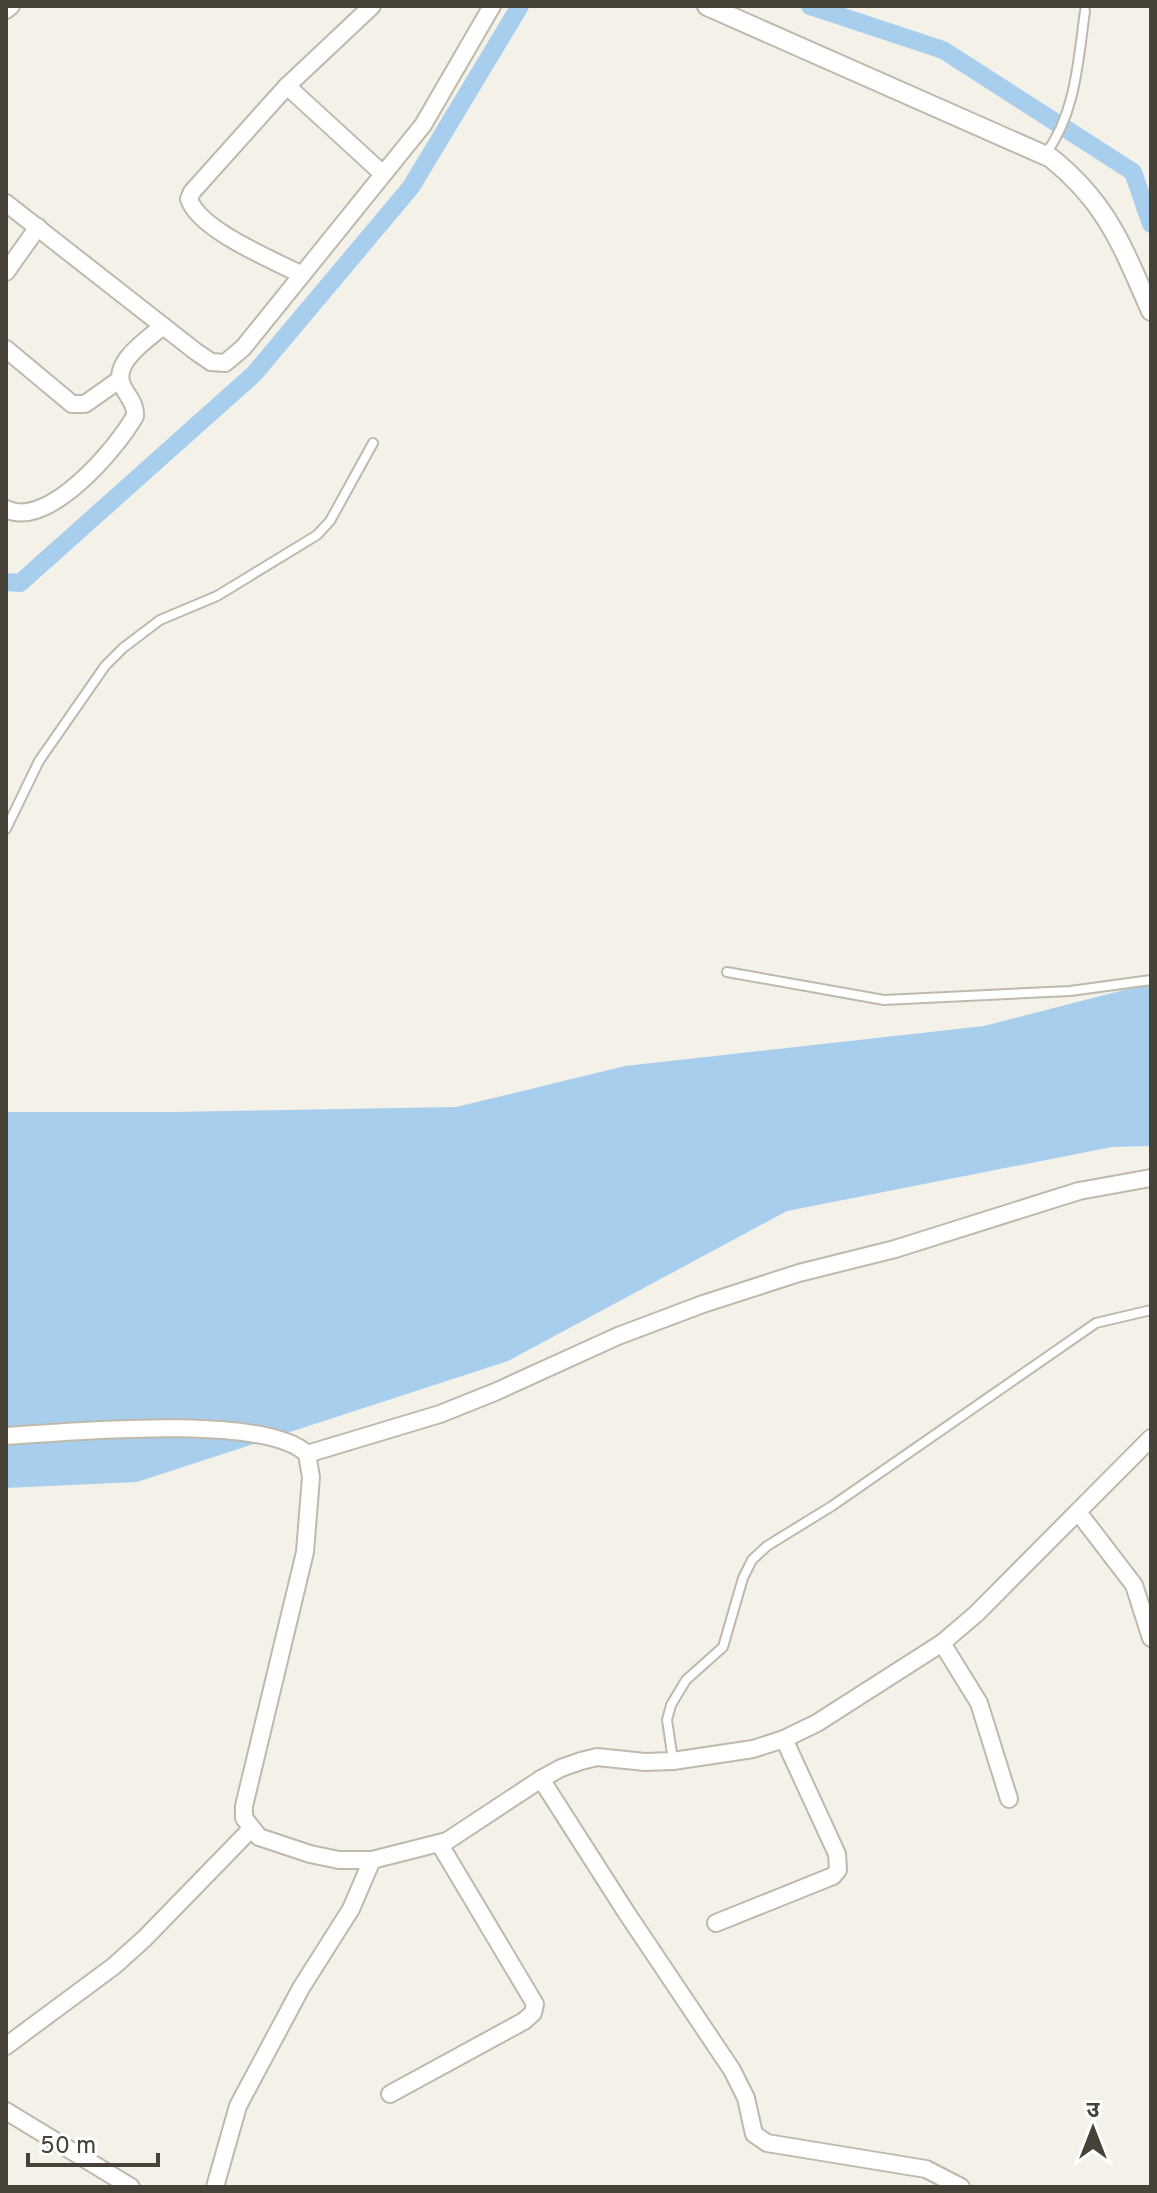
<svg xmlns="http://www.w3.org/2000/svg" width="1157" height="2193" font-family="Overpass,'Noto Sans Devanagari',sans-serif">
<rect width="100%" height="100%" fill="#f4f1e9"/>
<polygon fill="#a8ceee" points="1151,983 1151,1146 1112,1147 787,1211 508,1361 137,1482 6,1488 6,1112 172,1112 456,1107 625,1066 984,1026"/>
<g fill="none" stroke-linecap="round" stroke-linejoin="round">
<g stroke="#a8ceee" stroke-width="18">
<polyline points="810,6 943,50 1133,172 1151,224"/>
<polyline points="6,582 20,583 254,374 411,187 520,6"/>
</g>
<defs>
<g id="service">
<path d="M1045,155c31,-42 33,-94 40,-144"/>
<polyline points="6,829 39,761 105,666 123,648 160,620 217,596 317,535 330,521 373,443"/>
<polyline points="727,972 884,1000 1070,991 1151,980"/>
<polyline points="673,1760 667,1720 671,1705 686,1680 723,1647 743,1578 752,1560 767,1546 832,1506 1096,1323 1151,1310"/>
</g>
<g id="minor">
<polyline points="6,10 11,6"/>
<polyline points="287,86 383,174"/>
<polyline points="6,203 195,351 211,362 225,363 243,348 423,125 492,6"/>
<polyline points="6,272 38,227"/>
<path d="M302,275c-29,-15 -103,-45 -113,-76l3,-7 95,-106 85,-80"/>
<polyline points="6,349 72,404 85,404 119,380"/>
<path d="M6,509c42,21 111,-61 129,-93 1,-12 -7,-19 -12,-29 -13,-24 24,-47 40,-61"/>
<path d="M6,1436c61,-4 259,-23 301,18l4,23 -6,75 -61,254v12l15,19 51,17 29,6h33l75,-19 94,-62 20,-11 20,-7 16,-4 48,5 28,-1 80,-12 31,-10 33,-16 125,-80 34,-29 175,-176"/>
<polyline points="307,1454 440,1414 495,1392 618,1336 703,1304 799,1273 895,1249 1079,1191 1151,1178"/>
<polyline points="1078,1512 1134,1585 1151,1638"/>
<polyline points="942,1643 979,1703 1009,1799"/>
<polyline points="541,1779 626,1912 732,2070 746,2098 754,2134 767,2143 926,2169 961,2187"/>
<polyline points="716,1923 833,1876 838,1870 837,1854 784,1739"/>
<polyline points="6,2046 114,1966 145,1938 251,1829"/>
<polyline points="390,2094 524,2021 533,2013 535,2004 439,1843"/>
<polyline points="6,2111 131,2187"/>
<polyline points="215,2187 238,2106 301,1988 351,1909 372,1860"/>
</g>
<path id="tertiary" d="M707,6l344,152c57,46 71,88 100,153"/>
</defs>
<use href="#service" stroke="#bfb9ac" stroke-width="12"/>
<use href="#minor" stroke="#bfb9ac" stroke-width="20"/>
<use href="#tertiary" stroke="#bfb9ac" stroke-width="22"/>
<use href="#service" stroke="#fff" stroke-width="8"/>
<use href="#minor" stroke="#fff" stroke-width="16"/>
<use href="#tertiary" stroke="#fff" stroke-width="18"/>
</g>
<rect width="1157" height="2193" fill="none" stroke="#474237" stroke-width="16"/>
<g transform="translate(1093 2129)" stroke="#ffffff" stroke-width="6" paint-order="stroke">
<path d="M0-6L14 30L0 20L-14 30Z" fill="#474237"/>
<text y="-12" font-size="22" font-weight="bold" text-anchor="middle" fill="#474237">उ</text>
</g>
<path d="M28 2153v12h130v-12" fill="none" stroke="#474237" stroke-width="4"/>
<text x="40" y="2153" font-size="24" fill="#474237" stroke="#ffffff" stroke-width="6" paint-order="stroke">50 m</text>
</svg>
